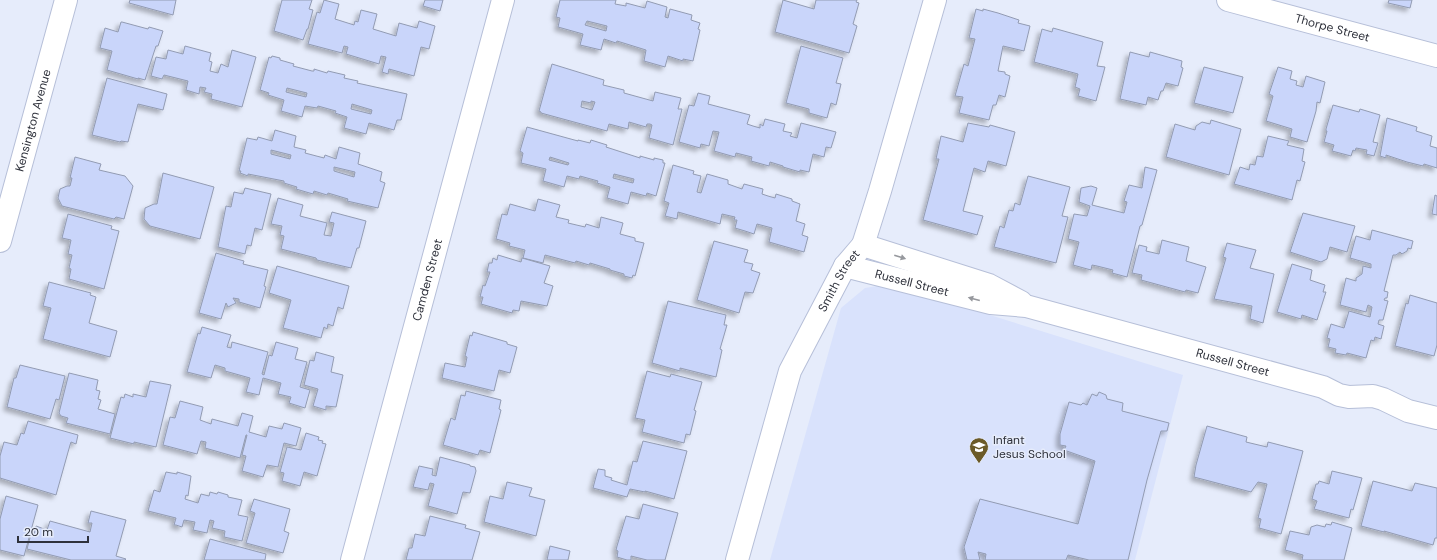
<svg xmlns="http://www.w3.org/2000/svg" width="1437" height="560" font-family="'DM Sans',sans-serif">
<defs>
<filter id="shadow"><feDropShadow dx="-3.5" dy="3.5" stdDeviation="2" flood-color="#0004"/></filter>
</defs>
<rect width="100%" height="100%" fill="#e6ecfb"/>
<polygon fill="#d9e2fc" points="890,284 1183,375 1135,560 770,560 841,308 865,288"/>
<g fill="#c9d5fa" stroke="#929bb2" fill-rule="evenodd" filter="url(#shadow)">
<polygon points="130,0 176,0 173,15 129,3"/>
<polygon points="282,0 312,0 309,9 313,10 308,29 307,29 303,40 274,31"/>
<polygon points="324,0 339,4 335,19 354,25 355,21 358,22 361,10 377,14 373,29 396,36 399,23 417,28 419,21 435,26 429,49 421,47 414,76 389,69 388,74 382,72 386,57 381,56 379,64 346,54 348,47 344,46 342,53 308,44 317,12 320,13"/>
<polygon points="425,0 443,0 440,11 423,6"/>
<path d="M560,0h56l-1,4 11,2v-3l19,5 2,-7 20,6 -2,10 3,1 2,-9 22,6 -1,5 9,3 -2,6 2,1 -7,31 -10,-2v2l-15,-5 -3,11 -21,-6 2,-11 -29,-9 -1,2 -12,-4 -3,11 -21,-5 3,-11 -25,-7 2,-9 -4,-1zM587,21l20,5 -1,5 -21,-6z"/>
<polygon points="783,0 814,9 816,0 857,0 856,2 859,3 853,24 857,26 849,53 775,32"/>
<polygon points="1389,0 1412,0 1410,8 1388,3"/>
<polygon points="976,9 983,11 983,9 998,13 1019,20 1018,23 1030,26 1024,51 1003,46 998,71 1005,72 1005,74 1010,76 1005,97 999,95 996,105 993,105 989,120 959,113 963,97 955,96 964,64 968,66 975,39 969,38"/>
<polygon points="121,22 122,22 148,29 149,27 163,31 158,46 156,46 145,80 138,78 138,79 107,70 112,51 100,48 105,28 118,32"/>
<polygon points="1053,28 1103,42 1097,66 1105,67 1096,101 1078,96 1080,89 1075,87 1078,74 1034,62 1042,29 1052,32"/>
<polygon points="185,46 211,53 209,61 212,62 210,71 218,73 221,64 228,67 232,50 256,57 242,107 211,99 212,94 204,92 206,88 200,87 199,94 186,90 188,81 164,75 162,79 151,76 156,57 166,59 168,50 183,54"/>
<polygon points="801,46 843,58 836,83 841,84 836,105 831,103 827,118 809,113 809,109 786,103"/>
<polygon points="1130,52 1149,57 1150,52 1182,61 1181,67 1183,68 1178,86 1166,83 1163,91 1161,91 1158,100 1148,97 1146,105 1120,99"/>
<path d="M272,56l8,2v2l14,4 -1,2 19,5h2v-2l13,4 1,-2 17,4 -1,3 14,3 -1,2 50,11 -6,26h-4l-3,10 -25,-7 -3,11 -22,-6 3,-11 -12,-4 1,-2 -18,-5 -1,2 -12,-2 -3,11 -21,-6 3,-11 -16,-5 1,-2 -9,-3 9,-33 2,1zM287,88l20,5 -1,4 -20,-5zM352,104l20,6 -1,4 -20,-5z"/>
<path d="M552,64l52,16 -1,5 21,5v3l29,8 2,-9 26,6 -3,11h4l-9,36 -24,-7 3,-13 -2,-1h-3l-1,3 -17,-5 -1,7 -19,-5 -2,7 -66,-18v-1l-2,-1zM582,101l9,2v-2l4,1 -3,8 -11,-3z"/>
<polygon points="1204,67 1243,77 1233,113 1194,103"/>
<polygon points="1278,67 1292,71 1290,79 1297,81 1296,85 1303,87 1306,76 1325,82 1320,103 1317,102 1316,111 1307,142 1290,137 1292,129 1266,121 1273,96 1269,94"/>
<polygon points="107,78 167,94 163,110 138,104 128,142 121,141 120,142 92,135"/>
<polygon points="698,93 710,96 708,104 750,115 747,124 753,126 760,128 760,124 763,126 765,119 785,124 783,131 792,133 790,136 797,138 801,123 836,132 831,148 826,147 824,157 813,154 809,172 800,170 800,172 783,167 783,166 770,162 769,166 751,161 752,157 736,153 735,157 714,151 719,132 713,131 709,146 701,144 700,148 679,142 689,105 694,106"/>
<polygon points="1333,105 1359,112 1360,109 1380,115 1373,142 1378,143 1374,156 1366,154 1367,150 1356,148 1355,151 1353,150 1351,156 1332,151 1334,145 1324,142 1327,131 1326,131 1326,129"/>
<polygon points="1387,118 1417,127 1416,131 1432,136 1430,146 1437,148 1437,168 1424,164 1423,166 1407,162 1386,155 1386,158 1380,156"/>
<polygon points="1211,120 1241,129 1229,175 1166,157 1175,124 1195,130 1196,126 1202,122 1210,124"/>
<polygon points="968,123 989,127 990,125 1015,132 1006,166 988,161 985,172 974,168 963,211 983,216 977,235 923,220 939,159 936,159 941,136 963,142"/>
<path d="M527,127l51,14v-1l12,3 1,-3 16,5 -1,2 34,11v-2l14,4v-2l9,2v3h2l-9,33 -9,-3 -1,3 -15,-4 -3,12 -21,-6 3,-11 -13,-4 1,-2 -18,-5 -1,3 -12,-3 -3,11 -21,-6 3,-12 -25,-6 2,-10 -3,-2zM550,157l19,6 -1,2 -19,-5zM614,174l20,5 -1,4 -20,-5z"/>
<path d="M275,130l21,6 -2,11 12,3 -1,3 19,5 1,-3 11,4 3,-12 21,6 -2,11 24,8 -2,9 5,2 -7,25 -31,-7 1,-2 -20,-6 -1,2 -13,-4 -1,3 -17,-5 1,-2 -13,-4v-2l-36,-7v2l-8,-3 1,-2h-2l8,-33 10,2 1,-3 14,4zM271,150l20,5 -1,4 -19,-5zM334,167l21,5 -1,5 -20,-6z"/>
<polygon points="1268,136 1289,141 1287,145 1304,149 1302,161 1305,162 1300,181 1297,180 1292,200 1234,184 1240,167 1249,170 1250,164 1255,165 1257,156 1263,157"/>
<polygon points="75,157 101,164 99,170 125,176 133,186 124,219 116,217 114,219 62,206 58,198 60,189 67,186 70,186 72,178 70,178"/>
<polygon points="673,165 694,171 693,174 701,176 697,192 701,193 707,174 728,180 728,184 742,189 744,184 763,189 762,194 768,196 775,198 776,194 792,199 792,201 800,204 796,221 805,224 802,235 808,237 804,252 769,242 772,228 757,224 754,234 745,231 735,228 737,220 734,220 735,217 722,214 720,224 678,212 677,219 665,216 669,203 664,201"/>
<polygon points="1145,167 1157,170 1142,225 1140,226 1127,277 1112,273 1113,270 1097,266 1092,265 1091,270 1073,265 1079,242 1068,239 1074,214 1087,216 1090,206 1079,202 1081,188 1091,186 1097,188 1092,205 1124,213 1127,202 1124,201 1129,185 1142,188"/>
<polygon points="163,173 214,187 200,239 150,226 144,219 145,208 154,204 157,204"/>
<polygon points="1028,176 1070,187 1062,216 1068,217 1056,263 994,247 1000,226 1004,228 1009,210 1013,211 1015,203 1020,205"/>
<polygon points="245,188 271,194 262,230 255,228 251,246 247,245 245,254 218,247 226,206 231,207 234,192 243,194"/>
<polygon points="1435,195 1437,196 1437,215 1432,214"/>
<polygon points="278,198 303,205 300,216 327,223 324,235 331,236 334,223 329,222 332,212 366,221 359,248 357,248 351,268 317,260 316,258 281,249 284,236 280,235 282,226 271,224"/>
<polygon points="538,199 560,205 556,217 569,220 568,223 585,227 586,224 599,228 601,217 623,223 620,234 635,238 635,241 644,243 635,276 633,275 632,278 624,276 624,274 610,270 610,269 590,263 589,265 576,261 575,263 545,255 543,263 523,258 525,250 509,246 510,243 496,239 502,214 507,215 510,204 535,211"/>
<polygon points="1303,213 1355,226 1347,252 1330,247 1327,259 1321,262 1290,252"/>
<polygon points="68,214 112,226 111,229 119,231 104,289 69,279 71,269 69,268 72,255 68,254 71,240 62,238"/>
<polygon points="1372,230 1413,241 1411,249 1408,248 1407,251 1402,254 1400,252 1396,255 1393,255 1384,291 1388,292 1387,298 1385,298 1384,300 1388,301 1383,320 1379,320 1378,324 1384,326 1381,339 1375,337 1374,341 1371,340 1366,358 1347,353 1346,355 1335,353 1336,349 1328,347 1330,339 1327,338 1331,324 1344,328 1349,311 1370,317 1372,307 1368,305 1366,312 1340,305 1346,278 1356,281 1356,278 1362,274 1363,266 1371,268 1371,264 1350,258 1356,236 1370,240"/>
<polygon points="1162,240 1189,247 1186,261 1206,267 1198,293 1186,290 1185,292 1141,280 1142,275 1132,273 1139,245 1147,247 1146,251 1159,254"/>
<polygon points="714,241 748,250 744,262 753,264 751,270 760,273 753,293 745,292 739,313 697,300"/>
<polygon points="1227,243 1256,250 1250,268 1274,274 1263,323 1250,319 1252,306 1214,299 1226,258 1223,257"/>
<polygon points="216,253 244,261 243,264 268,270 264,286 266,287 260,308 239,302 239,299 233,298 236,303 228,307 226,303 221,319 199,313"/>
<polygon points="498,255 521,262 522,258 550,266 544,283 553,286 547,306 521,301 519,311 513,310 512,313 481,304 483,297 480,297 483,285 485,286 490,272 487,272 489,263 492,263 493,258 497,260"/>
<polygon points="1292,264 1312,270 1310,280 1325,285 1323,292 1326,292 1317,320 1302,315 1301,319 1277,312"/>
<polygon points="277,266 349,286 343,309 338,307 333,326 328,324 327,329 324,327 321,338 283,328 291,300 269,293"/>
<polygon points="49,282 91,293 90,295 96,297 89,323 117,331 110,357 43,339 51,308 43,306"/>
<polygon points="1410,295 1437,303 1437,345 1434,356 1395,346 1406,303 1408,304"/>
<polygon points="668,301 726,315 724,325 727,325 720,349 722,350 716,377 680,368 680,371 652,363"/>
<polygon points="202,327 231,335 227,347 231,348 232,342 268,352 262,374 264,375 269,355 272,356 276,342 298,348 295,359 307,362 300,387 310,390 305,408 289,403 291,397 278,394 281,383 263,378 259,395 246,392 250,378 225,371 225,368 215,365 211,378 187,372 198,333 200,334"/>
<polygon points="473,332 507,342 507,344 517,347 510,373 499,370 494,391 442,378 445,363 465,367 467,357 465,356 470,335 472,336"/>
<polygon points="316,352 334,357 331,372 343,375 336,407 326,406 326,410 313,406 318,389 304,385 310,360 314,361"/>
<polygon points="20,365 65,376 59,400 56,399 50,419 7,407 14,378 16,378"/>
<polygon points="647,371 670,377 671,374 702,382 694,410 696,411 690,435 686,434 684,443 642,432 645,420 635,418"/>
<polygon points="69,373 98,380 96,390 100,391 98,399 101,400 98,409 115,414 110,434 66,423 68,418 61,416 59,413"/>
<polygon points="150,381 171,385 156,447 134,442 134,444 110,438 121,397 124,398 125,394 133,397 133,394 146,397"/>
<polygon points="466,391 501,400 499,409 501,410 490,453 480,450 478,455 443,445 451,418 455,420 461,395 465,396"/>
<polygon points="1099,392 1106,395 1107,399 1123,403 1122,411 1169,423 1167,431 1161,431 1147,480 1128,560 1089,560 1068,555 1066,560 985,560 986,554 978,552 980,560 967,560 964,547 980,499 1078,524 1095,461 1064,450 1066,446 1060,445 1060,434 1069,402 1081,405 1083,403 1087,405 1092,394 1097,396"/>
<polygon points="180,401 203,407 200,420 211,424 212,419 238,426 242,413 253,416 249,432 266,437 269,426 282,429 284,423 301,428 296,446 284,443 278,467 267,465 263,477 242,471 246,456 242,455 247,435 246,435 240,458 205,448 206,442 201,441 197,454 163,445 170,417 175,418"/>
<polygon points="28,421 78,435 76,444 71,442 70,445 56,495 0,478 0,456 4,442 17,445 21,433 24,434"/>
<polygon points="1207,426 1247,437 1246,442 1267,447 1268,442 1303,451 1281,534 1259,528 1261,519 1258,518 1267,484 1258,482 1251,492 1194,477 1196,465"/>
<polygon points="306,433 319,437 318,440 323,441 322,443 326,444 317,476 304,472 300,486 282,481 284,473 280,472 287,447 301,450"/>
<polygon points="643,441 687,451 674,499 645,491 645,492 630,489 627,497 593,488 598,469 605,470 605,476 612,478 611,480 627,485 633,461 637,462"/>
<polygon points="440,457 470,465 470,466 475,467 476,471 470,493 463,492 457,514 428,506 434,484 430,483 428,490 413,487 419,466 433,469 432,475 436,476"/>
<polygon points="1332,471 1362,478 1353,510 1351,509 1349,518 1314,509 1317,501 1312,499 1316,484 1318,484 1319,481 1329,484"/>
<polygon points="166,472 177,474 177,472 191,476 188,496 186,495 185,499 198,503 201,494 209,496 210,492 217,494 218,492 228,495 228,497 242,500 238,515 248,517 242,541 224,537 225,531 212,528 214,521 210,520 207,533 193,530 195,522 184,520 182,527 176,525 174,525 176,518 148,511 154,490 160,492"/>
<polygon points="1373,481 1412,491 1415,483 1437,488 1437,538 1435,538 1433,545 1384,531 1384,532 1361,526"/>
<polygon points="507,482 532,488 529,496 545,500 536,536 484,522 490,496 503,499"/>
<polygon points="6,496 38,505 24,556 0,550 0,519"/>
<polygon points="254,499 290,509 284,531 289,533 283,553 246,543 255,513 250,511"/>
<polygon points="643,504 678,513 665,560 647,560 631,556 631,560 627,560 617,557 618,551 616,550 617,546 626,516 639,519"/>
<polygon points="91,511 126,520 116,556 126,559 125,560 71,560 27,549 31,534 34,535 36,526 47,530 50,521 90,532 92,523 88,523"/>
<polygon points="430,516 466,525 465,528 480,532 472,560 406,560 409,548 412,548 415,534 425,536"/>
<polygon points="1332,522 1352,528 1344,560 1302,560 1303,555 1285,550 1290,531 1309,535 1311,527 1317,525 1325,527 1326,524 1331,525"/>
<polygon points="210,539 266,554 265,560 204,560"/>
<polygon points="550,546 570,551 568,560 547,560"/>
</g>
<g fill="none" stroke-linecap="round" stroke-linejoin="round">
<defs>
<g id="minor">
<path id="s1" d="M1228,0l209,56"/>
<path id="s2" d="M0,241l66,-241"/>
<polyline points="863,245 880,191 935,0"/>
<path id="s3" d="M352,560l151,-560"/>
</g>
<g id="tertiary">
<path id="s4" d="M845,266l146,37 35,3 297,81 16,8 10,2 24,-1 10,3 25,12 29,7"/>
<path id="s5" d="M737,560l53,-189 55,-105 18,-21 126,40 32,17"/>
</g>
</defs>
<use href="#minor" stroke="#b6bfd8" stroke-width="24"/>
<use href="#tertiary" stroke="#b6bfd8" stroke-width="24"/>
<use href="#minor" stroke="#fff" stroke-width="22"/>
<use href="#tertiary" stroke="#fff" stroke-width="22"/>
</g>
<defs><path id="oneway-solid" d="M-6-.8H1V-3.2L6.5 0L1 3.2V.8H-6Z"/></defs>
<g fill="#96989d">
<use href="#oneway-solid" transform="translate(900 257) rotate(17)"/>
<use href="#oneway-solid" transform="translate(974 299) rotate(-165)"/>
</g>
<defs>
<symbol id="school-pin" viewBox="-11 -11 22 30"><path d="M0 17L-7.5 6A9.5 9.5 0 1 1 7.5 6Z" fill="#6b5a28" stroke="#e6ecfb"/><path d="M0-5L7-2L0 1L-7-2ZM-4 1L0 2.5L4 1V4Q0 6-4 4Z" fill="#fff"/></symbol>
</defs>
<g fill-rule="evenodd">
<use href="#school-pin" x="968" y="436" width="22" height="30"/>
</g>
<g text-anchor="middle" stroke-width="3" stroke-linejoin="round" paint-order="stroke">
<g font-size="12" fill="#2e313b" stroke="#e6ecfb">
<text dy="4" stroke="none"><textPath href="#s1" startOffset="108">Thorpe Street</textPath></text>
<text dy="4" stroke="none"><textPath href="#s2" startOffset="125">Kensington Avenue</textPath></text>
<text dy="4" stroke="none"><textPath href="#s3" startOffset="290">Camden Street</textPath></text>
<text dy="4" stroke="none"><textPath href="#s5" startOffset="299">Smith Street</textPath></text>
<text dy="4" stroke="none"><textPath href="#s4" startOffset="69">Russell Street</textPath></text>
<text dy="4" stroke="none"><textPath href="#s4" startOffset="400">Russell Street</textPath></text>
</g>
<g font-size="12" fill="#2e313b" stroke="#e6ecfb" text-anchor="start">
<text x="993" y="444">Infant<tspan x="993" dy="14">Jesus School</tspan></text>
</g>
</g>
<path d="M18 536v6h70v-6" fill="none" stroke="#2e313b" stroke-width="2"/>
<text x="24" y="536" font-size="12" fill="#2e313b" stroke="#e6ecfb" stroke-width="3" paint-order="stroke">20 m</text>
</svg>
